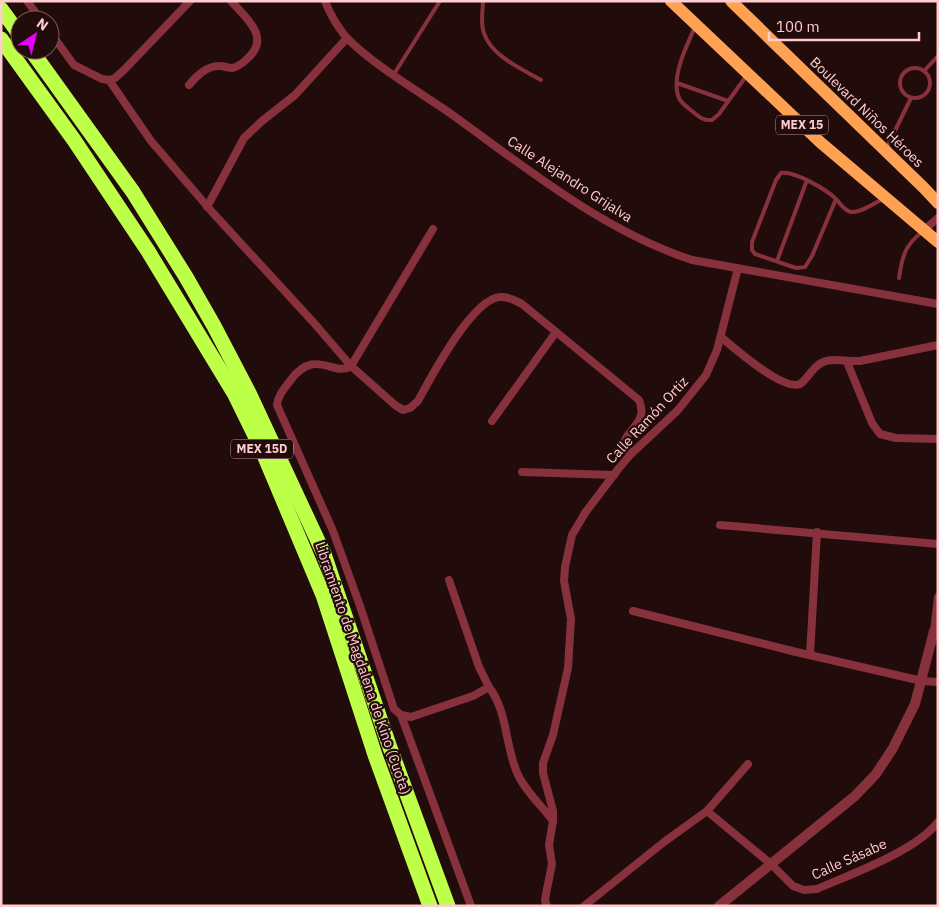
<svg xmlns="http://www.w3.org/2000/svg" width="939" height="907" font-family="'IBM Plex Sans',sans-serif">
<rect width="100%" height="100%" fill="#220b0b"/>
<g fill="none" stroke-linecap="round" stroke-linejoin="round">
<g stroke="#86313c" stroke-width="4">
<path d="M483,1c0,10 -3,22 1,32 7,23 38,36 57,47"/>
<path d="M695,27c-8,18 -26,53 -15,73 3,4 8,8 12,11 6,5 11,10 20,9l7,-6 28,-39"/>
<circle cx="915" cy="83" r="15"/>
<polyline points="925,70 938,56"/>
<polyline points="394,74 440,1"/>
<polyline points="677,83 728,101"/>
<polyline points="886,149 911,98"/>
<path d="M836,199l-24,57 -7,11 -9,1 -41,-14 -3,-4v-8l24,-62 5,-7c14,-2 46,17 55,26 5,5 7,11 15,13 10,1 23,-9 32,-13"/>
<polyline points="777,261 807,180"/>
<path d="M899,278c3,-21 6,-33 23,-46"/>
</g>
<g stroke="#86313c" stroke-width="8">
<polyline points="27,1 41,20"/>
<path d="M325,1c5,13 12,25 21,36 26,27 70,53 101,74 77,55 154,119 245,149l246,44"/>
<path d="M50,32l24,33 28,14 7,1 42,61 62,72 101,110 37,43 44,39 8,5 7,-2 8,-7c13,-24 54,-102 82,-104 8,-1 16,4 22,7l117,96c9,22 -9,26 -16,44l8,10"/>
<polyline points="109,80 115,78 124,70 190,1"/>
<path d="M189,85c7,-9 19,-20 31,-19 4,0 8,2 12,2 6,-1 12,-6 16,-10 23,-21 -2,-40 -17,-57"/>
<polyline points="207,207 244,138 262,121 295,95 347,38"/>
<path d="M433,229l-82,137c-17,12 -36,-20 -61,15 -6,8 -12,14 -13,24l56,126 27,75 34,103 7,6 10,2 62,-21 16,-9 -10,-20 -30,-87"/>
<polyline points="924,230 938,218"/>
<path d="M721,337c13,11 62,54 79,47 5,-3 9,-10 13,-14 13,-16 28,-8 47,-9l78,-16"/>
<polyline points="847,362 872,423 880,434 896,438 938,439"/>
<polyline points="492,421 556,332"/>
<polyline points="522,472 614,475"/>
<polyline points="720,525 938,544"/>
<polyline points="633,611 792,651 922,681 938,682"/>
<polyline points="934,631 938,597"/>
<polyline points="810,655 817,532"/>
<path d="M489,687c19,25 16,60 29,88 8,17 24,31 35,46"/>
<polyline points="401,715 471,906"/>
<polyline points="707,811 748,764"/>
<polyline points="547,906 545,901 546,894 552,864 549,845 553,821 553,811 543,773 543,763 553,735 568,668 571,619 564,581 565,567 572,535 585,513 619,468 631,454 678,410 706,375 717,350 738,268"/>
<path d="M584,906l80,-64 43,-31 64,53 22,22 11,4 13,-1c34,-15 99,-38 121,-67"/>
</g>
<polyline stroke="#86313c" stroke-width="10" points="719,906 855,796 876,774 893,748 915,704 934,631 938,631"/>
<g stroke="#ffa153" stroke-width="12">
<polyline points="671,1 820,142 938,242"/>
<polyline points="731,1 924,188 938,203"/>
</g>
<g stroke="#beff47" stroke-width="15">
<polyline points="1,9 20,35"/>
<polyline points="1,39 74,140 148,251 234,393 262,450 323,595 375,755 430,906"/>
<polyline points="31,50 133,192 186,277 214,326 249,393 324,554 389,745 448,906"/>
</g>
</g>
<g text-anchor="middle" stroke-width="4.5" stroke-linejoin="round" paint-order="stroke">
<g fill="#220b0b" stroke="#bd9294" stroke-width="1">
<rect x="776" y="115.5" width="52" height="19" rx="4"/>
<rect x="231" y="439.5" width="62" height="19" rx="4"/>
</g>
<g font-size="12" font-weight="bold" fill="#ffcccf">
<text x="802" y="129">MEX 15</text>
<text x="262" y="453">MEX 15D</text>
</g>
<g font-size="14" fill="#ffcccf" stroke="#220b0b">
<text transform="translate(867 112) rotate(44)" y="5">Boulevard Niños Héroes</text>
<text transform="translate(570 179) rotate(33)" y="5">Calle Alejandro Grijalva</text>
<text transform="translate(647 420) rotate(-47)" y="5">Calle Ramón Ortiz</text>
<text transform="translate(363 668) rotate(71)" y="5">Libramiento de Magdalena de Kino (Cuota)</text>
<text transform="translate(849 859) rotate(-24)" y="5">Calle Sásabe</text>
</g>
</g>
<rect width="939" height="907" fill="none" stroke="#ffcccf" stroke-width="5"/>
<g transform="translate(35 35) rotate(35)"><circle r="24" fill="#220b0b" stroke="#7a5859"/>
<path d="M0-4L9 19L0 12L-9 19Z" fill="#e600f7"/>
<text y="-8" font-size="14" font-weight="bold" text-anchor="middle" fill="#ffcccf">N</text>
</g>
<path d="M769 32v8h150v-8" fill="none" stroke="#ffcccf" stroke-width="2.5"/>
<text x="776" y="32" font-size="15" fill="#ffcccf" stroke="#220b0b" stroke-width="4" paint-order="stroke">100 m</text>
</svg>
